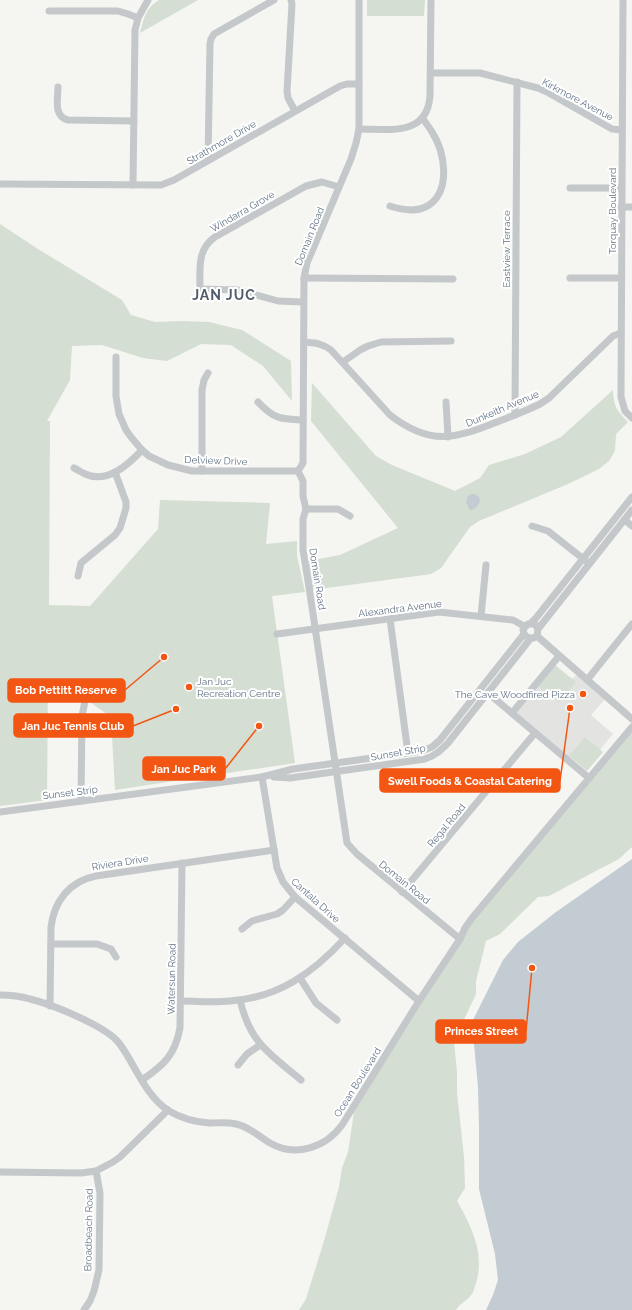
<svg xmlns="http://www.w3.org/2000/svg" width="632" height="1310" font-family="Raleway,sans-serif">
<rect width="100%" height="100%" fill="#f5f5f1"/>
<polygon fill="#e3e4e2" points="576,675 605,699 591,715 613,734 599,751 585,739 568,758 514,713 539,683 557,697"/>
<g fill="#d5ded2">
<path d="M159,0h39l-58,33c4,-15 5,-24 19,-33z"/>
<polygon points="367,0 425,0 424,16 367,16"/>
<polygon points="0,224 38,249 122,300 131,315 155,322 183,321 209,322 242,330 291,361 292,401 263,366 231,345 201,344 167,361 143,358 102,345 72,346 70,380 47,421 50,421 49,605 90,606 158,529 160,500 270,503 266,544 297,541 297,556 305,592 272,596 295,763 115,790 111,717 90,702 85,690 74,680 48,679 47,800 0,806"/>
<path d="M312,383l64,73 16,9 63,26 25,-13 9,-13 36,-11 36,-17 52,-47c1,18 3,19 15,32l-12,12 -1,17 -6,10 -10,8 -31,15 -89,37 -9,6 -29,41 -10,6 -119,16 -4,-29 32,-6 58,-27 -87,-107z"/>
<polygon points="555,665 576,682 559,702 538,686"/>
<path d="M632,727v120l-13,12 -27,14 -43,23 -11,1 -38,37 -14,7 -10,40v13l-22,47 3,31v21l7,64 1,31 -8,13c15,26 29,55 18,85 -1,3 -2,7 -4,9 -4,6 -11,8 -15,15h-157l7,-11 18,-58 15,-54 3,-19 6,-16 7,-47 110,-177z"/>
<polygon points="585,737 603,752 587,771 569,756"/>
</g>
<g fill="#c2ccd2">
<path d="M472,494c6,0 7,2 8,7 -2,5 -5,9 -10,9l-4,-8 2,-6z"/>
<polygon points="632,859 632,1310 486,1310 493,1295 498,1280 495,1254 479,1189 479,1127 478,1087 472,1022 503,960 518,942 556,912"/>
</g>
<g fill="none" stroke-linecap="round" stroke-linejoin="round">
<g stroke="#c4c8cb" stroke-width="7">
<polyline points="291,0 292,4 287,91 288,98 295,111"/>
<polyline points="359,0 359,129 356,143 351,159 307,263 304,278 303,463 298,471 303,481 303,496 306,509 303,519 303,550 309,587 347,843 357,854 460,939"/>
<polyline points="623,0 621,397 625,411 632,418"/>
<polyline points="49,11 118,11 128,14 138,18"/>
<polyline points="431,73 480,73 538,88 547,92 612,129 622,130"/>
<path d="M58,87c0,12 -5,29 10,33l66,1"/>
<path d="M359,129c29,0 68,8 71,-33l1,-96"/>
<polyline points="208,160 210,44 211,39 214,34 274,0"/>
<polyline points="0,184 161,185 174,180 340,86 347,84 359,84"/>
<polyline points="133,185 135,30 138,18 148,0"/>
<polyline points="570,188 621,188"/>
<path d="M390,206c12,4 27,7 39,-1 22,-15 16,-53 3,-73 -3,-5 -6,-9 -9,-13"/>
<polyline points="621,207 632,207"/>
<polyline points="304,278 453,279"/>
<polyline points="570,278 621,278"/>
<path d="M303,302l-25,-1 -40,-11 -38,-1c0,-20 -3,-40 15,-52l91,-51 16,-4 17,5"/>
<path d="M304,342c10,1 18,1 27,8l59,65c40,31 64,24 107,7 15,-6 29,-11 43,-18l9,-6 64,-62 8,-3"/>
<polyline points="116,357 116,396 119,414 126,430 131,437 142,450 149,456 168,465 192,471 298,471"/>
<polyline points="343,362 360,350 368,346 381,342 451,341"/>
<path d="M258,402c16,17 22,17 45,18"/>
<polyline points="446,402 448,437"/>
<polyline points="515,415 517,82"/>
<path d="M74,468c4,2 7,4 11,6 22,10 43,-9 57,-24"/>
<polyline points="202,471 202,390 204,380 208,373"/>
<polyline points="306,509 338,509 350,516"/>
<polyline points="625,520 632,526"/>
<polyline points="532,526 548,531 586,561"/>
<polyline points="78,576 81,563 115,535 120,528 126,508 126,502 115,472"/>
<polyline points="481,616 486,565"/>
<polyline points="390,619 408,753"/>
<polyline points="531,623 536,618 632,497"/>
<path d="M538,629l-3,-5h-7l-5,5 1,5c4,5 8,6 13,2l1,-7 94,-119"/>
<polyline points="277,634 439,612 513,620 524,626"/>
<polyline points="537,636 632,719"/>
<polyline points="587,680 632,624"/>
<polyline points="488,693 589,778"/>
<polyline points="512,713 559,656"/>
<polyline points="262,777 277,868 283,882 295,897 419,1001"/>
<path d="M274,777l16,1 135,-19c10,-3 16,-9 23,-16l83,-105"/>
<polyline points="81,801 82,716 85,701"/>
<polyline points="0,812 262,777 293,769 422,751 432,747 440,740 524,634"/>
<polyline points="402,892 535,733"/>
<polyline points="242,929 252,921 277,914 283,910 295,897"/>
<polyline points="51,944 97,944 111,949 116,957"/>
<polyline points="300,978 316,1003 337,1020"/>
<path d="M0,995c10,0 20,1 30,4 21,5 76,27 89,44 16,21 26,53 50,68 12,7 26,11 40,12 9,0 18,-1 27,1 14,3 22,12 34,19 26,15 56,4 72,-18l77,-124 41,-62 5,-11 7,-10 160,-191"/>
<path d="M240,1000c10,43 29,53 61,80"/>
<path d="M181,1001c16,0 33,2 49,0 48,-3 83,-28 115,-63"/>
<path d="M50,1006l1,-79c3,-26 19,-46 45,-51l178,-26"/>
<polyline points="238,1065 247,1054 260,1045"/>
<path d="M142,1080c22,-15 33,-25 38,-52l2,-165"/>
<polyline points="0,1172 81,1173 96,1171"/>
<polyline points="84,1310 90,1301 94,1291 99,1270 100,1193 96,1171 113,1162 120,1157 168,1110"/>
</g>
</g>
<g fill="#f35613" stroke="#fff" stroke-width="1.5">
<circle cx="189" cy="687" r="4"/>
<circle cx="583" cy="694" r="4"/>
</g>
<g text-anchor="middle" stroke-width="4" stroke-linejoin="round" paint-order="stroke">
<g font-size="10" fill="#617385" stroke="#fff">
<text transform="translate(578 99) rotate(28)" y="4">Kirkmore Avenue</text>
<text transform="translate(221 142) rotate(-30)" y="4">Strathmore Drive</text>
<text transform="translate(242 211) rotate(-30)" y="4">Windarra Grove</text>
<text transform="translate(612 211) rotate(-90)" y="4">Torquay Boulevard</text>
<text transform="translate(309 236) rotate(-68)" y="4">Domain Road</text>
<text transform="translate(506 249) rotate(-90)" y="4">Eastview Terrace</text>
<text transform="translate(502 408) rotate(-23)" y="4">Dunkeith Avenue</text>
<text transform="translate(216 460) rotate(2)" y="4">Delview Drive</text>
<text transform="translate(318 579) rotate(81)" y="4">Domain Road</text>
<text transform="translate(400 608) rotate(-7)" y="4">Alexandra Avenue</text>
<text transform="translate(398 752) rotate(-10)" y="4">Sunset Strip</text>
<text transform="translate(70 792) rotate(-7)" y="4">Sunset Strip</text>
<text transform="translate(446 825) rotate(-50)" y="4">Regal Road</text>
<text transform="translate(120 862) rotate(-9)" y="4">Riviera Drive</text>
<text transform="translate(405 882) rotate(39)" y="4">Domain Road</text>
<text transform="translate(316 900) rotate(42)" y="4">Cantala Drive</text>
<text transform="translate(171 979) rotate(-89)" y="4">Watersun Road</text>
<text transform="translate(357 1082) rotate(-58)" y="4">Ocean Boulevard</text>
<text transform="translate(88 1230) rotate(-89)" y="4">Broadbeach Road</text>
</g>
<g font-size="10" fill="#617385" stroke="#fff" text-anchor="start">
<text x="197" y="685">Jan Juc<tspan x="197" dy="12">Recreation Centre</tspan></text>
<text x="575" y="698" text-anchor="end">The Cave Woodfired Pizza</text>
</g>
<g font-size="14" font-weight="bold" letter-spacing="1" fill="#505c69" stroke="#fff">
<text x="224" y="300">JAN JUC</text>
</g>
</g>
<path fill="none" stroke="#f35613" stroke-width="1.5" d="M164 657L125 690M176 709L133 726M259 726L225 769M570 708L560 781M532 968L526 1031"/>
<g fill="#f35613" stroke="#fff" stroke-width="1.5">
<circle cx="164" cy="657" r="4"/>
<circle cx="176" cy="709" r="4"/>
<circle cx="259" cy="726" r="4"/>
<circle cx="570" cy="708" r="4"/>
<circle cx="532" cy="968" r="4"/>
</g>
<g fill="#f35613" stroke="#f35613" stroke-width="1.5">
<rect x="8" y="679" width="117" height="23" rx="4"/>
<rect x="14" y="714" width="119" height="23" rx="4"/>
<rect x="143" y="757" width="82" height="23" rx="4"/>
<rect x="380" y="769" width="180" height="23" rx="4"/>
<rect x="436" y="1020" width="90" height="23" rx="4"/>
</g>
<g font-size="11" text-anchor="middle" font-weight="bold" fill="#fff">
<text x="66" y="694">Bob Pettitt Reserve</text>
<text x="73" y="730">Jan Juc Tennis Club</text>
<text x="184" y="773">Jan Juc Park</text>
<text x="470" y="785">Swell Foods &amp; Coastal Catering</text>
<text x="481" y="1035">Princes Street</text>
</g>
</svg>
